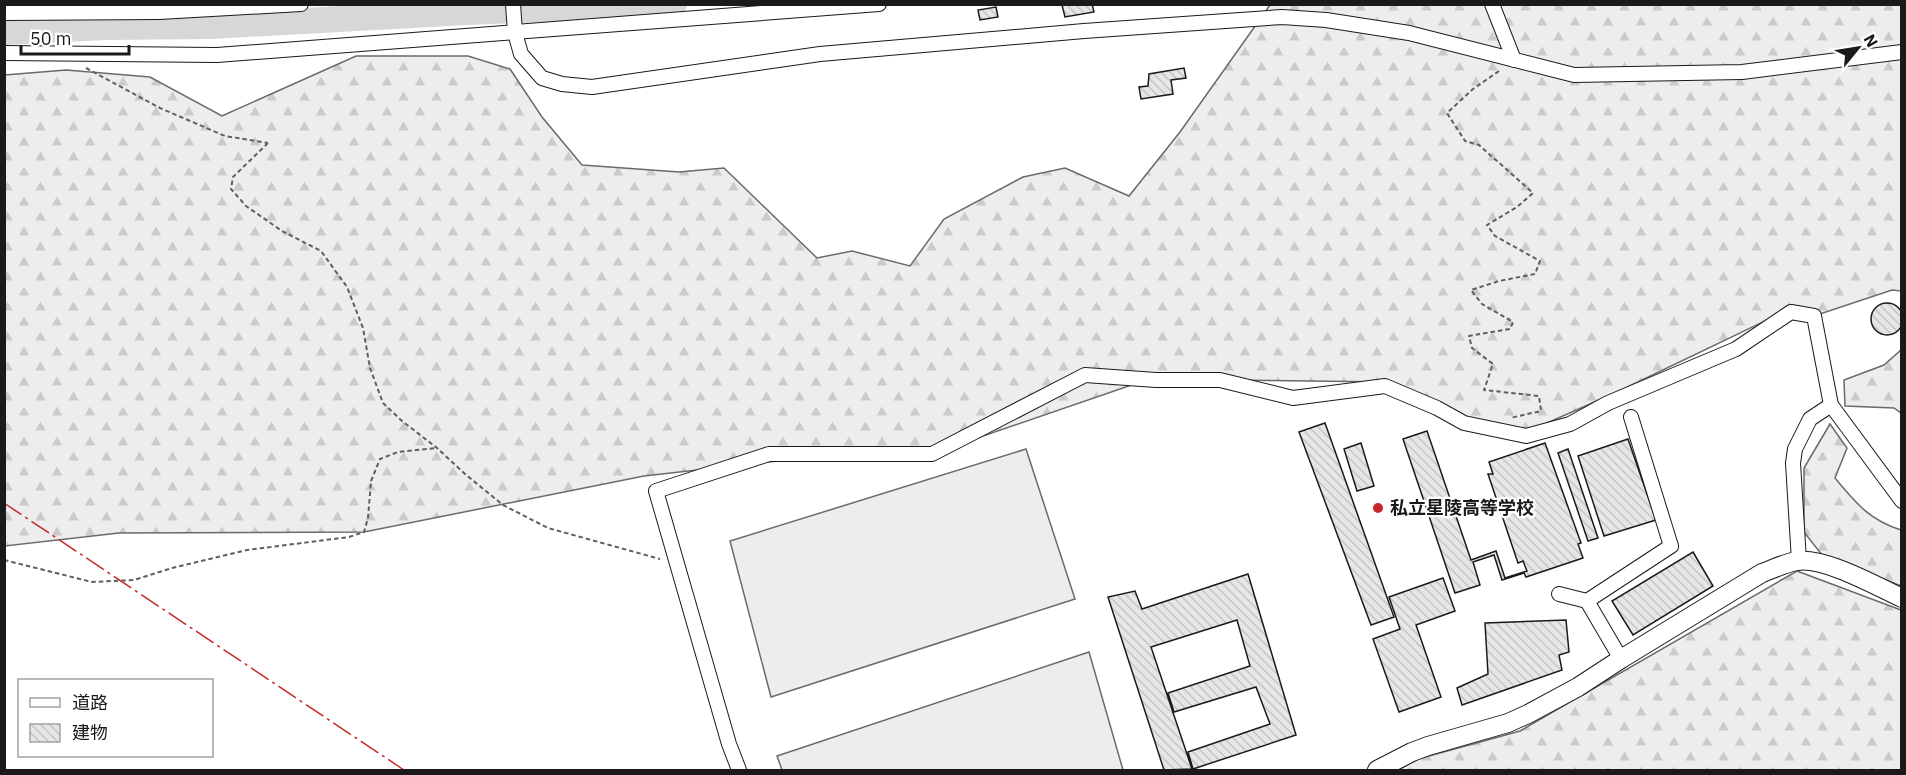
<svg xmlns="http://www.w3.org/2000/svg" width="1906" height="775" font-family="'IBM Plex Sans','Noto Sans JP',sans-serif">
<defs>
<pattern id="forest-firs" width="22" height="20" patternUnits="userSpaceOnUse" patternTransform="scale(1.5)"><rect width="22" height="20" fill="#ededed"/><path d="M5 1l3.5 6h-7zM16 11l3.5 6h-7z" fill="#cbcbcb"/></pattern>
<pattern id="building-back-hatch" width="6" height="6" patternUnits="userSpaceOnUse" patternTransform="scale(1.5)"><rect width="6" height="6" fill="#e6e6e6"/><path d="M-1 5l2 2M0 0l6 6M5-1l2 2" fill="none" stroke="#c5c5c5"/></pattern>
</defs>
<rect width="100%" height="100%" fill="#fff"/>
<g fill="url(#forest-firs)" stroke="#6a6a6a" stroke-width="1.5">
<polygon points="1270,5 1901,5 1901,291 1892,290 1814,316 1792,308 1617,392 1529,431 1479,426 1388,382 1149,379 922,457 885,449 644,476 364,532 119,533 5,546 5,75 66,70 150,77 222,116 356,56 468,56 510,69 542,117 582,165 679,172 724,168 817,258 852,251 910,266 944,219 1023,177 1065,168 1129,196 1180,132"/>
<polygon points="1901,350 1901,413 1894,408 1845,406 1844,380 1884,365"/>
<path d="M1830,424l17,24 -12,30c21,25 34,42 66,52v56l-79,-31 -18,-23v-64z"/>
<polygon points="1797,571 1901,610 1901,770 1398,770 1418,759 1520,731"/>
</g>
<g fill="#ededed" stroke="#6a6a6a" stroke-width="1.5">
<polygon points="1026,449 1075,599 771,697 730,541"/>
<polygon points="1089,652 1123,770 782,770 777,756"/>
</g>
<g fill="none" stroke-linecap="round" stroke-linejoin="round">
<polyline stroke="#d7d7d7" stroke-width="26" points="4,32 106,27 212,26 466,12 674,4"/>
</g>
<g fill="url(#building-back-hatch)" stroke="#1a1a1a" stroke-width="1.5">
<polygon points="1092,4 1094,12 1065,17 1062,5"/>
<polygon points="996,7 998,17 980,20 978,10"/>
<polygon points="1184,68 1186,78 1171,80 1173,94 1141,99 1139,87 1148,86 1149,74"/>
<circle cx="1887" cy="319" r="16"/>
<polygon points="1325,423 1394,617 1371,625 1299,432"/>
<polygon points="1427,431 1471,560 1496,551 1505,578 1527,571 1523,561 1518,563 1488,474 1493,474 1489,462 1545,443 1581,543 1578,544 1583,558 1526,577 1524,573 1502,580 1494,555 1473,562 1480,585 1455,593 1403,439"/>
<polygon points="1628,439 1656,520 1604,536 1578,456"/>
<polygon points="1361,443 1374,486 1357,491 1344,449"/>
<polygon points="1568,449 1598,538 1588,541 1558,453"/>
<polygon points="1693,552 1713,586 1633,635 1612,601"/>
<polygon points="1248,574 1296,735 1193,769 1188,752 1270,724 1256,687 1174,712 1168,693 1250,666 1237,620 1151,647 1192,769 1164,770 1108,597 1135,591 1142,609"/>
<polygon points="1443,578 1455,611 1416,625 1441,697 1399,712 1373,639 1400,629 1389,597"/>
<polygon points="1566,620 1569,652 1559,655 1562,670 1462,705 1457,688 1488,674 1485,623"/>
</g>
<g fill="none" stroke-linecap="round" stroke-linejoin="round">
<defs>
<g id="street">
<polyline points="513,4 515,33 521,54 542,78 562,84 592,87 820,54 1084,31 1282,17 1326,20 1409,33 1574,75 1742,72 1902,52"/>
<polyline points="1492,4 1514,60"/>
<polyline points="4,13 159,12 301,4"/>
<polyline points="4,53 217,55 879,4"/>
<polyline points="1799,561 1793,463 1795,449 1810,419 1831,405"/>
<polyline points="1559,594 1587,601"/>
<polyline points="1621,659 1587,601 1671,546 1631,417"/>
<polyline points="739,770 729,744 656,491 769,454 932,454 1085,375 1156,380 1220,380 1293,398 1385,386 1437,408 1464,423 1526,436 1570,424 1608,403 1736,349 1791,312 1814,316 1831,405 1902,501"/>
</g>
<path id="secondary" d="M1377,770l35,-18 16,-6 80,-23 20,-9 50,-27 43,-28 141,-86c11,-4 23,-10 35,-12 28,-4 79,25 105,37"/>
</defs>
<use href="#street" stroke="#1a1a1a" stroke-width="16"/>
<use href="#secondary" stroke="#1a1a1a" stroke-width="20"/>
<g stroke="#5f5f5f" stroke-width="2" stroke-dasharray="4.5 3" stroke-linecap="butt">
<polyline points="86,68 160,108 225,136 268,143"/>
<polyline points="1499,71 1473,89 1447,113 1465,141 1479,145 1533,193 1517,207 1487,225 1495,236 1540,261 1535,274 1499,281 1471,290 1482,304 1513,322 1510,329 1469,336 1472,348 1493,364 1484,390 1539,396 1541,411 1510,418"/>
<polyline points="268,143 233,177 231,189 246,206 282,231 321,251 347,287 363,328 370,368 383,403 402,421 437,448 465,474 503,505 548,528 660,559"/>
<polyline points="4,560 92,582 134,580 172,568 247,550 349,537 364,532 368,518 371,481 380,459 398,452 437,448"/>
</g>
<use href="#street" stroke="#fff" stroke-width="14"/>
<use href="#secondary" stroke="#fff" stroke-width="18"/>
<polyline stroke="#c62828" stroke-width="1.5" stroke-dasharray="21 4.5 3 4.5" stroke-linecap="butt" points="4,503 404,770"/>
</g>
<circle fill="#c62828" stroke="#fff" stroke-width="2" cx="1378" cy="508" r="6"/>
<g text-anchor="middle" stroke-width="4.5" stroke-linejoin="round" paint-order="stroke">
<g font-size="18" font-weight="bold" fill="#1a1a1a" stroke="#fff" text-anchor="start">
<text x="1390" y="514">私立星陵高等学校</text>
</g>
</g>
<rect width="1906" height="775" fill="none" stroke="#1a1a1a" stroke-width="12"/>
<rect x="18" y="679" width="195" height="78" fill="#ffffff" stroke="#a3a3a3" stroke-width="1.5"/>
<rect x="30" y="698" width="30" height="9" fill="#ffffff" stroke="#a3a3a3" stroke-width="1.5"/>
<text x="72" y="709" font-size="18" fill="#1a1a1a">道路</text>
<rect x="30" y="724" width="30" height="18" fill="url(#building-back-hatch)" stroke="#a3a3a3" stroke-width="1.5"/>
<text x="72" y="739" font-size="18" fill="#1a1a1a">建物</text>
<g transform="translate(1858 48) rotate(60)" stroke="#ffffff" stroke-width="4.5" paint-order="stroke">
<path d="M0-4.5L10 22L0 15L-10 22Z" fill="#1a1a1a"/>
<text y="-9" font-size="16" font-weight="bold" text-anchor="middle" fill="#1a1a1a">N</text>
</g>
<path d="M21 45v9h108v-9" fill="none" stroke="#1a1a1a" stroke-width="3"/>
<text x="30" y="45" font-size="18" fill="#1a1a1a" stroke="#ffffff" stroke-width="4.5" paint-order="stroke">50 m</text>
</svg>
